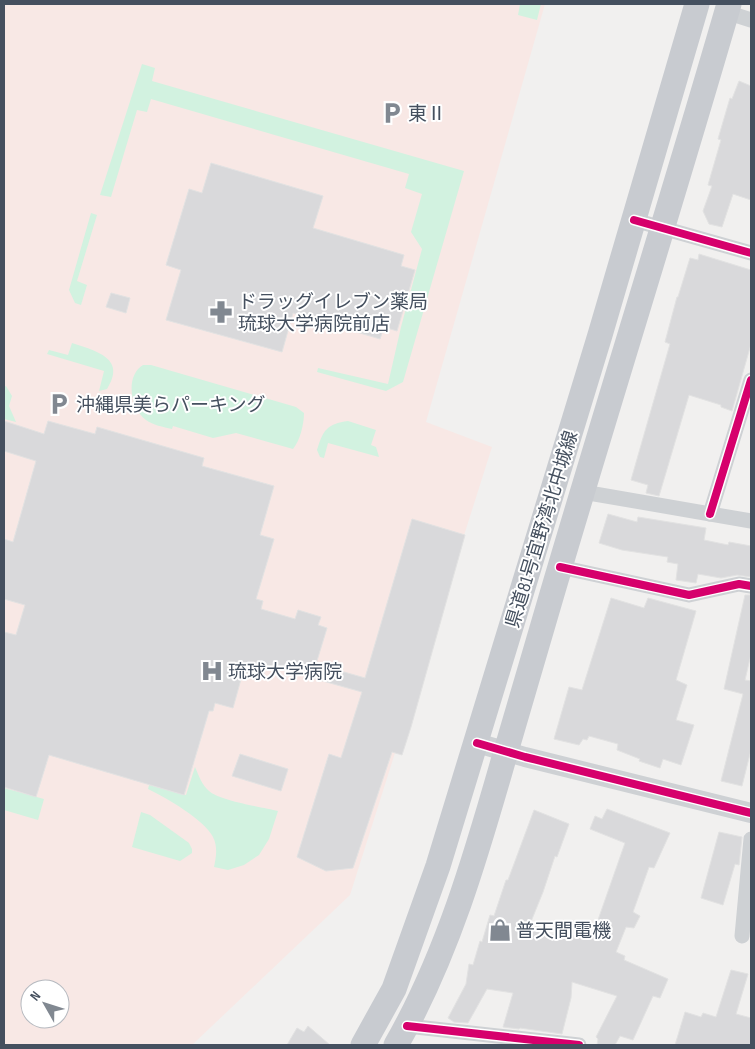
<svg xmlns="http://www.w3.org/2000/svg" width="755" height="1049" font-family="'Sofia Sans Condensed','Noto Sans JP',sans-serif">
<rect width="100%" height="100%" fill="#f1f0ef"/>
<path fill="#f8e8e5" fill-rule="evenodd" d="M4,4h541l-119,418 66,25 -142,448 -158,150h-188zM30,989h30v30h-30z"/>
<g fill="#d2f2e0">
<polygon points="520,4 541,4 537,20 518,15"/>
<polygon points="142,64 155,68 152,81 464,171 403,382 386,391 317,372 318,368 388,384 401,327 422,249 411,232 422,194 405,188 409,174 151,99 147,112 137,110 111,197 100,195"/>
<polygon points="91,213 97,215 77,281 87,285 81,305 75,303 69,290"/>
<path d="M72,343c24,8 55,15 35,46l-8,2 5,-20 -57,-17 2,-4 19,5z"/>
<path d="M143,365h8l145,42 8,6c0,11 -4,28 -11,36l-57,-16 -23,5 -40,-12 -1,3c-9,-2 -19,-4 -26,-9 -16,-12 -21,-44 -3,-55z"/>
<polygon points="6,386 12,396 9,406 16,422 4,419 4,387"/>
<path d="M348,421l28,9 -5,15 5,2 3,10 -51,-14 -4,15 -4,-1 -3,-7c6,-20 10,-26 31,-29z"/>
<path d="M195,767c4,9 7,18 14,24 11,10 53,16 69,20l-9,28 -10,16 -15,10 -16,5 -14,-3c2,-9 4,-20 -1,-30 -8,-17 -48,-40 -65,-48l1,-4 37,10z"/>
<polygon points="4,788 44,799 38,820 4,810"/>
<polygon points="141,812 150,815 189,843 192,849 192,853 180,861 132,847"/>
</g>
<g fill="#d9d9db" stroke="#e2e2e2">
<polygon points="739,81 751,86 751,200 733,194 722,227 709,224 703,211 712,186 708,185 721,140 718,139 730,98 732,99"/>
<polygon points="211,163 323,196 313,228 404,255 401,266 415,270 397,331 384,327 380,339 293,313 282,352 166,320 181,270 166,265 189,189 202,193"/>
<polygon points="699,254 751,270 751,344 732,411 721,407 721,405 689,395 659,496 646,493 648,485 631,480 670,344 665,342 677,297 678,297 690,258 698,260"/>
<polygon points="111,293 130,298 126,313 106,307"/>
<polygon points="4,421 44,434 48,421 95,434 97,427 204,458 202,466 274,486 260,535 274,539 256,599 263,601 261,609 295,619 298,610 321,617 318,625 327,628 316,664 365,678 412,519 465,535 411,727 402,755 392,752 353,868 326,871 297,857 329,754 341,758 362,692 266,665 263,677 243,672 233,708 215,703 213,711 209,711 184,795 49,755 36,797 4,787 4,632 16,635 25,605 4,599 4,539 13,542 36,461 4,451"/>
<polygon points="608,514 637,522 638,517 706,528 704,540 728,545 729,542 751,546 751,577 737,575 721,578 698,574 696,583 676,580 678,564 667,562 668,557 622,550 599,543"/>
<polygon points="745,595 751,595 751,654 745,680 751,681 751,750 742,786 721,781 743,694 724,689"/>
<polygon points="611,598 644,608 648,598 696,611 676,680 687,685 676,720 694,725 681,765 663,759 660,768 639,761 640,759 617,750 618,744 589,736 587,740 583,739 579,745 554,739 569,687 582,690"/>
<polygon points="240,754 288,769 281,791 232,776"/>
<polygon points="607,809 670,833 654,868 649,867 633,912 640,916 634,928 626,927 616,952 625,956 624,960 668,979 660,998 653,996 633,1040 620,1036 615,1045 597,1045 598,1039 596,1037 617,996 572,982 571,998 562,1034 520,1028 519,1029 503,1027 513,993 487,989 468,1023 454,1022 448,1018 466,984 469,964 473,965 480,941 482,942 490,915 494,916 506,880 508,880 534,810 569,824 557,857 555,856 543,892 530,924 540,924 539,934 592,937 625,843 590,829 595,816 602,819"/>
<polygon points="719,832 742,837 739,865 735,864 723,905 701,898"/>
<polygon points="731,970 748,974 736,1014 751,1018 751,1045 675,1045 685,1012 701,1017 703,1013 716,1017"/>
<polygon points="308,1026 330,1045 287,1045 297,1028 304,1032"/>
</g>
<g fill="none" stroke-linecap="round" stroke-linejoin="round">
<g stroke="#ced1d4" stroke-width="15">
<polyline points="726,12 751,20"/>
<polyline points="634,220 751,253"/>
<polyline points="583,492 751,521"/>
<polyline points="710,514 751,380"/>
<polyline points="560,567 689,595 739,584 751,586"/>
<polyline points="742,936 751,839"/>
<polyline points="407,1026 579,1045"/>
</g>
<polyline stroke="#ced1d4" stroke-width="20" points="477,743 525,757 751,813"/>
<g stroke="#c8cbd0" stroke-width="25">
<polyline points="363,1045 394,989 438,866 600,335 697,4"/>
<path d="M396,1045c51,-89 80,-189 108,-287 16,-55 32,-109 48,-164 58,-197 120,-393 177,-590"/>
</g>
<defs>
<g id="cycleway">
<polyline points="634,220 751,253"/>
<polyline points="710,514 751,380"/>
<polyline points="560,567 689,595 739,584 751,586"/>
<polyline points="477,743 525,757 751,813"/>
<polyline points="407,1026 579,1045"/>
</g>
</defs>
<use href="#cycleway" stroke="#fff" stroke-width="11"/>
<use href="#cycleway" stroke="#d6006c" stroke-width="8"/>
</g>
<defs>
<symbol id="parking-bare" viewBox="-9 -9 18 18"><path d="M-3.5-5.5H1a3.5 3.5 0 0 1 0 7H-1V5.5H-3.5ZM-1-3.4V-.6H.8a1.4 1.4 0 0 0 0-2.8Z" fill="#818891" stroke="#fff" stroke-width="2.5" paint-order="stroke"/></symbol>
<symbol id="pharmacy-bare" viewBox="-9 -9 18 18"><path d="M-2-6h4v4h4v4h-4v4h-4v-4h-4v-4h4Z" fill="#818891" stroke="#fff" stroke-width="2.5" paint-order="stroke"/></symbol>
<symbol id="hospital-bare" viewBox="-9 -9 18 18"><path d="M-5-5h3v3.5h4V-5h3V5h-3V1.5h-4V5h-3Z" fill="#818891" stroke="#fff" stroke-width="2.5" paint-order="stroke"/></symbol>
<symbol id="shop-bare" viewBox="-9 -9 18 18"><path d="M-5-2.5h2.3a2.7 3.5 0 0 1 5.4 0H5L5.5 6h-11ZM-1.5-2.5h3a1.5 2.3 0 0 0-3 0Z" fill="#818891" stroke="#fff" stroke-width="2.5" paint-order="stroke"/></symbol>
</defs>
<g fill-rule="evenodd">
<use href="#parking-bare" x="376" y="97" width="32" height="32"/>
<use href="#pharmacy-bare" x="205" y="296" width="32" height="32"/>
<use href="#parking-bare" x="43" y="388" width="32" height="32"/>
<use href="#hospital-bare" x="196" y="655" width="32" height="32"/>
<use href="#shop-bare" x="484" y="914" width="32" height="32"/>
</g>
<g text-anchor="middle" stroke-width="4" stroke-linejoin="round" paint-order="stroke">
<g font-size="19" fill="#45505f" stroke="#fff" text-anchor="start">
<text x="408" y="120">東Ⅱ</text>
<text x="238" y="308">ドラッグイレブン薬局<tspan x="238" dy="22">琉球大学病院前店</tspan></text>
<text x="76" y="411">沖縄県美らパーキング</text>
<text x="228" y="678">琉球大学病院</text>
<text x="516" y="937">普天間電機</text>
</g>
<g font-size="19" fill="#45505f" stroke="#fff">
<text transform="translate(541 529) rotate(-73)" y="7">県道81号宜野湾北中城線</text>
</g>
</g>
<rect width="755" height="1049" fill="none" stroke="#45505f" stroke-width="10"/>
<g transform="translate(45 1004) rotate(309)"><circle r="24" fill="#ffffff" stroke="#b5b9bf"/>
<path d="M0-4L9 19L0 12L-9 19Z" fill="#818891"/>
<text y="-8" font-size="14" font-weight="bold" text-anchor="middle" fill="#45505f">N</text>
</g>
</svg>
